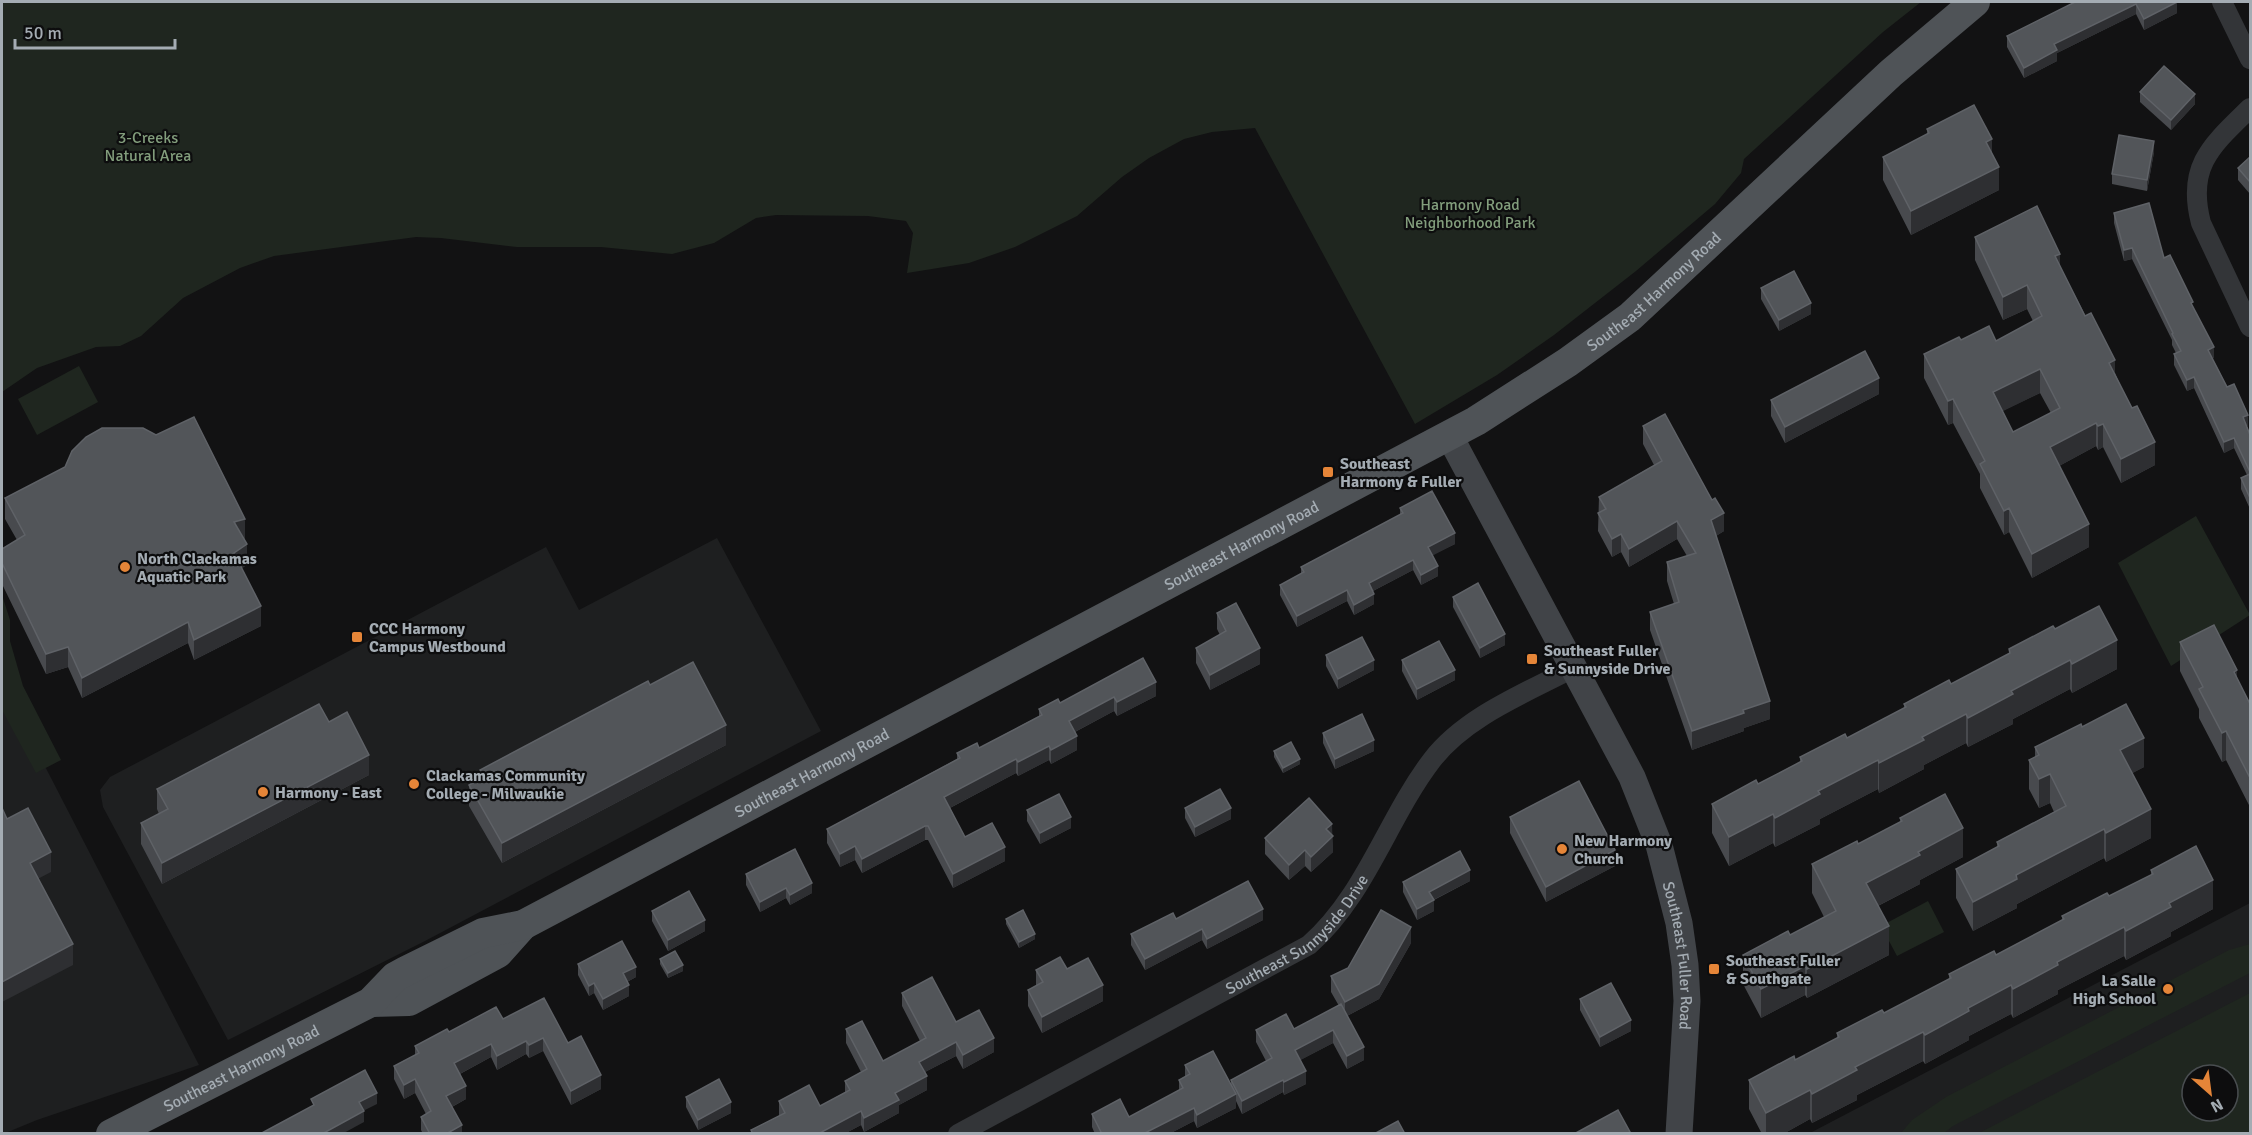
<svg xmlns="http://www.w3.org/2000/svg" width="2252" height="1135" font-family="Signika,sans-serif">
<rect width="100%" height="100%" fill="#121213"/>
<g fill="#1e1f20" fill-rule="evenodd">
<polygon points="717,538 821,731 425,941 228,1040 103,807 100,790 110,777 546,547 579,610"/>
<polygon points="2,683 199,1065 37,1120 3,1134 2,1133"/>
<path d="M2250,903v230h-440zM2192,1075h36v36h-36z"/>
</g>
<g fill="#1f261f" fill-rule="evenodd">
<polygon points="2,2 1921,2 1883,32 1744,159 1741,173 1715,204 1636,271 1554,335 1497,375 1415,424 1255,128 1212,132 1184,139 1149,158 1122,177 1077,216 1015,247 969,263 907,273 913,233 906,221 868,216 776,215 756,218 714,243 672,254 601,247 517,247 441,238 416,237 274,256 240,268 183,298 141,336 120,346 96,347 37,368 2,392"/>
<polygon points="79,366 98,402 37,435 18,399"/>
<polygon points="2196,516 2250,615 2171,666 2118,563"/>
<polygon points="2,595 10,620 10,641 23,686 61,760 36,773 2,710"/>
<polygon points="1928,901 1944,932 1897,956 1881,926"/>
<polygon points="2250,944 2250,973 1953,1126 1944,1133 1901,1133 1912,1120 1946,1097 2229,950"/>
<path d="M2250,993v140h-271zM2192,1075h36v36h-36z"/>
</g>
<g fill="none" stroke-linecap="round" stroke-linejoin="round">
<g stroke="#333538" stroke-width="20">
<polyline points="2222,2 2250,59"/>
<path d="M2250,108c-38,37 -64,58 -49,115l49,104"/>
<path id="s1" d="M958,1134l351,-189c57,-50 78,-126 123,-185 34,-44 94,-67 141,-92"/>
</g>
<path stroke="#414448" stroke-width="27" id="s2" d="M1449,435l183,342 27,68 20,78 6,42 2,36 -8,133"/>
<g stroke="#4f5357" stroke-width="30">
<polyline points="371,1002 409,1001 498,953 523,925"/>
<path id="s3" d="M111,1134l260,-132 24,-25 11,-6 77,-38 40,-8 953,-504 92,-59 62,-45 261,-244 84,-71"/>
</g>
</g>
<g fill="#484a4e" fill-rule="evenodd">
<polygon points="2075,2 2177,2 2177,13 2144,30 2136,14 2057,53 2057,61 2024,78 2007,47 2007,36"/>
<polygon points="2140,92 2195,104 2171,130 2140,102"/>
<polygon points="1927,129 1999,190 1911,235 1883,180 1883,157 1927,135"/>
<polygon points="2154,152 2147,191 2112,184 2112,174"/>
<polygon points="2250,157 2250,194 2238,180 2238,168"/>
<polygon points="2114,213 2164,258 2193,308 2214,358 2212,358 2248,425 2247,426 2250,435 2250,509 2241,489 2241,478 2247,475 2234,448 2224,453 2194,388 2187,391 2174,365 2174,354 2176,353 2172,345 2172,340 2132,259 2124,261 2114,223"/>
<path d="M1975,237l85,29 55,107 40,92 -34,18 -18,-36 -5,3 -2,-4 -37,20 30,81 -57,31 -23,-46 -5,3 -24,-47v-14l-27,-51 -5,2 -24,-47v-24l37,-14 35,1 37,-20 -6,-12 -24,11 -28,-60zM2040,393l11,20 -38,19 -11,-21z"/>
<polygon points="1761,288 1811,314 1779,331 1761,299"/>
<polygon points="1879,394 1785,443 1771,416 1771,400"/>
<polygon points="1643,426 1724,531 1716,536 1770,719 1744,728 1744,731 1692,750 1650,630 1650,612 1674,604 1667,581 1667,562 1687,556 1677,539 1629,567 1621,552 1612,557 1598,531 1599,497 1654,465 1643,444"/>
<polygon points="5,498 245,540 247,565 242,568 261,626 194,660 188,643 82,698 68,667 46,674 2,584 2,549 17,540 5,519"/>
<polygon points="1400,508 1455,544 1432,555 1438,576 1421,585 1413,570 1373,591 1374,604 1354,615 1347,601 1297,627 1280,595 1280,585 1301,574 1301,567 1400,515"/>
<polygon points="1453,597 1505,645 1480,658 1453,607"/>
<polygon points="1217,613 1260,664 1210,690 1196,663 1196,648 1220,635 1217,629"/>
<polygon points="2055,629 2117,669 2072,693 2070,689 2013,719 2013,724 1968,747 1966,743 1924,765 1924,769 1879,793 1878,789 1820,819 1820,824 1775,847 1773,843 1729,866 1712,833 1712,804 1758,784 1800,762 1800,757 1847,738 1904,708 1904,704 1951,684 2009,654 2009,649"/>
<polygon points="2180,642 2237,679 2250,704 2250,807 2226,760 2222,762 2199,718 2199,709 2180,671"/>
<polygon points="1326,655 1374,670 1338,689 1326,666"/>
<polygon points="1143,658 1156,696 1117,716 1114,711 1075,732 1077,750 1051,764 1049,760 1018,776 1016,773 950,808 965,837 1005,861 953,888 928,840 925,840 862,873 855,860 840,867 827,843 827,829 957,759 957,753 979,748 1039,716 1039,709 1060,703"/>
<polygon points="1402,660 1455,680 1417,700 1402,671"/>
<polygon points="650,685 726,745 502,863 469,806 469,785 480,779 480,770"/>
<polygon points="329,722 369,775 162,884 141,844 141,823 159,814 157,809 157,789"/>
<polygon points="2082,727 2144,767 2132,773 2151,838 2106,862 2104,858 2017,904 2017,908 1973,931 1956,898 1956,869 1997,847 1997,842 2054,812 2050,803 2039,808 2029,789 2029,760 2035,757 2035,747"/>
<polygon points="1323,733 1374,751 1335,769 1323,743"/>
<polygon points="1274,751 1300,764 1283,773 1274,757"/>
<polygon points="1185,808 1231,819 1195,837 1185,818"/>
<polygon points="1027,810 1071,828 1040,844 1027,821"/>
<polygon points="1510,817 1615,866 1546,902 1510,833"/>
<polygon points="1900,818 1963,857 1920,880 1920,884 1878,906 1889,955 1807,998 1805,995 1761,1018 1743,984 1743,955 1790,935 1824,917 1812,893 1812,864 1858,844 1900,822"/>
<polygon points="1332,835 1333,852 1311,872 1305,866 1289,880 1265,854 1265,838"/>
<polygon points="2151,870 2213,909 2171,932 2171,936 2126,960 2124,956 2058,990 2058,994 2013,1018 2011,1014 1969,1036 1969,1040 1925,1064 1923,1061 1857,1095 1857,1100 1812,1123 1810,1119 1783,1134 1762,1134 1749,1109 1749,1080 1795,1060 1837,1038 1837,1033 1884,1013 1949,979 1949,974 1996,955 2062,920 2062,916 2109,896 2151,875"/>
<polygon points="746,874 812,893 790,905 786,898 760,912 746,885"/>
<polygon points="1470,881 1434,900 1434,911 1417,920 1403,892 1403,882"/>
<polygon points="652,911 705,931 668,951 652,921"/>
<polygon points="1006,919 1035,939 1019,948 1006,924"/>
<polygon points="1176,919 1263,920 1207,949 1202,940 1145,970 1131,945 1131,934"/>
<polygon points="1411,943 1379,999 1347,1016 1364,1060 1347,1069 1333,1043 1300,1060 1306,1084 1284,1095 1283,1092 1242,1114 1236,1101 1236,1108 1197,1128 1194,1121 1169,1134 1095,1134 1092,1127 1092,1114 1129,1117 1179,1090 1179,1080 1185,1077 1185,1065 1231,1085 1231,1080 1266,1061 1256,1042 1256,1030 1294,1029 1339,1006 1331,992 1331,976"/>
<polygon points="660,959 683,971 668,978 660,964"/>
<polygon points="578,964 636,977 627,982 629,996 603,1010 594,993 589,996 578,975"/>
<polygon points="1036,970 1103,1001 1042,1033 1028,1006 1028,990 1036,986"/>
<polygon points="902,993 956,1022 994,1052 963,1069 956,1056 925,1072 927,1090 899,1105 899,1113 864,1132 861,1125 844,1134 751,1134 751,1130 779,1116 779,1101 820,1106 845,1092 845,1081 861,1072 846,1043 846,1029 883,1061 920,1041 902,1006"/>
<polygon points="1580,999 1631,1031 1600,1047 1580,1010"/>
<polygon points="503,1019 568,1043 601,1089 571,1105 543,1051 529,1058 526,1054 497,1070 491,1057 460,1074 466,1099 452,1107 462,1134 423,1134 421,1130 421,1117 426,1114 415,1093 404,1099 394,1079 394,1066 415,1055 415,1046 449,1032"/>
<polygon points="686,1097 731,1113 698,1130 686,1107"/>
</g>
<g fill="#2e2f32">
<polygon points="2177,2 2177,13 2144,30 2144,19"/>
<polygon points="2136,4 2136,14 2057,53 2057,61 2024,78 2024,68 2054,44"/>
<polygon points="2195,94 2195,104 2171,130 2171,120"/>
<polygon points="1992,139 1992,162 1986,142"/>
<polygon points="2154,141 2154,152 2147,191 2147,180"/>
<polygon points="1999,167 1999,190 1911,235 1911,211"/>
<polygon points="2132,248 2132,259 2124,261 2124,250"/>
<polygon points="2060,254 2060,278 2055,256"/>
<polygon points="2027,285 2027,309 2003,320 2003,297"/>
<polygon points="1811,303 1811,314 1779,331 1779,320"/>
<polygon points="2214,347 2214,358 2208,361 2208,350"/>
<polygon points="2115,360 2115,384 2109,363"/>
<polygon points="2040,369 2040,393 1993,416 1993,392"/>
<polygon points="2194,377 2194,388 2187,391 2187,380"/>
<polygon points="1879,378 1879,394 1785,443 1785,427"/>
<polygon points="1953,399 1953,423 1948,425 1948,401"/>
<polygon points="2248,415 2248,425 2243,428 2243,417"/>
<polygon points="2096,423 2096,446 2050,471 2050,447"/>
<polygon points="2103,424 2103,447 2098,450 2098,426"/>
<polygon points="2234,438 2234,448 2224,453 2224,442"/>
<polygon points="2155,442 2155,465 2121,483 2121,459"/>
<polygon points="2009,508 2009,532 2004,535 2004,511"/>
<polygon points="1724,513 1724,531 1711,539 1711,520"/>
<polygon points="245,519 245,540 234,522"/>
<polygon points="1677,521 1677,539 1629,567 1629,549"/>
<polygon points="2089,524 2089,547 2032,578 2032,554"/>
<polygon points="1455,533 1455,544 1428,558 1428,547"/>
<polygon points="1621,534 1621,552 1612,557 1612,539"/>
<polygon points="247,544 247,565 234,573 234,553"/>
<polygon points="1413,560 1413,570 1369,593 1369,583"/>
<polygon points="1438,566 1438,576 1421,585 1421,575"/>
<polygon points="1347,590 1347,601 1297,627 1297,616"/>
<polygon points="1374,594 1374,604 1354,615 1354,605"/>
<polygon points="261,606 261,626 194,660 194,640"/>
<polygon points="188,622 188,643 82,698 82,678"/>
<polygon points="1505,634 1505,645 1480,658 1480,648"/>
<polygon points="2117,640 2117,669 2072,693 2072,664"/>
<polygon points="68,647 68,667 46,674 46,654"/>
<polygon points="1260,648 1260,664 1210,690 1210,675"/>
<polygon points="1374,660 1374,670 1338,689 1338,679"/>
<polygon points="2070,660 2070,689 2013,719 2013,724 1968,747 1968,718 2011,691"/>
<polygon points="1455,670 1455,680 1417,700 1417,689"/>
<polygon points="2237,670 2237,699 2234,672"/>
<polygon points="1156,682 1156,696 1117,716 1117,702"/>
<polygon points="1114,697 1114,711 1069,735 1069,721"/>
<polygon points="1770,701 1770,719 1744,728 1744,731 1692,750 1692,731 1743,710"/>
<polygon points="1966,714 1966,743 1924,765 1924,769 1879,793 1879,763 1922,737"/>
<polygon points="726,725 726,745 502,863 502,843"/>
<polygon points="2226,731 2226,760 2222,762 2222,733"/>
<polygon points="1077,736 1077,750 1051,764 1051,750"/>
<polygon points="2144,738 2144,767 2120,780 2120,750"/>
<polygon points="1374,740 1374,751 1335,769 1335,759"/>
<polygon points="1049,746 1049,760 1018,776 1018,762"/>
<polygon points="369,755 369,775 162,884 162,863"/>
<polygon points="1016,759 1016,773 944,811 944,797"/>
<polygon points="1300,759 1300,764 1283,773 1283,768"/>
<polygon points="1878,760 1878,789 1820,819 1820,824 1775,847 1775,818 1818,791"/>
<polygon points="2050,774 2050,803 2039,808 2039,779"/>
<polygon points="1231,808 1231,819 1195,837 1195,827"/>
<polygon points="2151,809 2151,838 2106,862 2106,833"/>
<polygon points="1773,814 1773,843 1729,866 1729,837"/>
<polygon points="1071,817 1071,828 1040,844 1040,833"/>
<polygon points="1332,824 1333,852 1311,872 1311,857 1326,829"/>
<polygon points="925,826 925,840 862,873 862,859"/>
<polygon points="1963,828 1963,857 1920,880 1920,884 1866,912 1866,883 1918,852"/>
<polygon points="2104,829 2104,858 2017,904 2017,908 1973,931 1973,902 2016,875"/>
<polygon points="855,846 855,860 840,867 840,854"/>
<polygon points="1005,847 1005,861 953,888 953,874"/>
<polygon points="1305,850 1305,866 1289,880 1289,865"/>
<polygon points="1615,850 1615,866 1546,902 1546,887"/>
<polygon points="51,852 51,872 30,883 30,863"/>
<polygon points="1470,870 1470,881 1429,902 1429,892"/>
<polygon points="2213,880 2213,909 2171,932 2171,936 2126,960 2126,931 2169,903"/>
<polygon points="812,883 812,893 790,905 790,895"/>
<polygon points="786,888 786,898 760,912 760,902"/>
<polygon points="1434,900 1434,911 1417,920 1417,909"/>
<polygon points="1263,909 1263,920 1207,949 1207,939"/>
<polygon points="705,920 705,931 668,951 668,940"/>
<polygon points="1889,926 1889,955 1807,998 1807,969"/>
<polygon points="1411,927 1411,943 1379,999 1345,1017 1345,1002"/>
<polygon points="2124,927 2124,956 2058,990 2058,994 2013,1018 2013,989 2057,962"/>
<polygon points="1202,929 1202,940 1145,970 1145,959"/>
<polygon points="1035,934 1035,939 1019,948 1019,942"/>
<polygon points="73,944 73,965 2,1002 2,982"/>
<polygon points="683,965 683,971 668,978 668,973"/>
<polygon points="1805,966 1805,995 1761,1018 1761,989"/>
<polygon points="636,967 636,977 623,984 623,973"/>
<polygon points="594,983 594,993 589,996 589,986"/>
<polygon points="629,985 629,996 603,1010 603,999"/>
<polygon points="1103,985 1103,1001 1042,1033 1042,1017"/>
<polygon points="2011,985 2011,1014 1969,1036 1969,1040 1925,1064 1925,1035 1968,1008"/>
<polygon points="1631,1020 1631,1031 1600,1047 1600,1037"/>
<polygon points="1333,1030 1333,1043 1295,1063 1295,1050"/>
<polygon points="1923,1032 1923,1061 1857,1095 1857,1100 1812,1123 1812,1094 1855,1067"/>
<polygon points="543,1038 543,1051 529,1058 529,1045"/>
<polygon points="994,1038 994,1052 963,1069 963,1055"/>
<polygon points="526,1041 526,1054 497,1070 497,1056"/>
<polygon points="956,1042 956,1056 919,1075 919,1062"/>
<polygon points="491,1044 491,1057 454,1077 454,1063"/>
<polygon points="1364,1047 1364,1060 1347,1069 1347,1056"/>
<polygon points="1306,1071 1306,1084 1284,1095 1284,1082"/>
<polygon points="601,1075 601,1089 571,1105 571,1091"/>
<polygon points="927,1076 927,1090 899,1105 899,1113 864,1132 864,1118 895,1093"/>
<polygon points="415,1079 415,1093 404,1099 404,1085"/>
<polygon points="1283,1080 1283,1092 1242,1114 1242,1101"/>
<polygon points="466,1086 466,1099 446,1110 446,1096"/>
<polygon points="1810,1090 1810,1119 1783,1134 1766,1134 1766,1113"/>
<polygon points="377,1093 377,1104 359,1113 359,1102"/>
<polygon points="1236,1094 1236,1108 1197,1128 1197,1115"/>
<polygon points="731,1102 731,1113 698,1130 698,1120"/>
<polygon points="1194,1108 1194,1121 1169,1134 1143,1134"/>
<polygon points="364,1111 364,1122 342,1134 322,1134"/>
<polygon points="861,1111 861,1125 844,1134 818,1134"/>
<polygon points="462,1125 462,1134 446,1134"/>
</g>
<g fill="#525559" stroke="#5f6267" stroke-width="1.5" fill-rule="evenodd">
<polygon points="2075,2 2177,2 2144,19 2136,4 2054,44 2057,50 2024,68 2007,36"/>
<polygon points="2164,66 2195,94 2171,120 2140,92"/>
<polygon points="1974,105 1992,139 1986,142 1999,167 1911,211 1883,157 1929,133 1927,129"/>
<polygon points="2119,135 2154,141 2147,180 2112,174"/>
<polygon points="2250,157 2250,182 2238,168"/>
<polygon points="2149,203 2164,258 2170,255 2193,302 2191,303 2214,347 2208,350 2227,387 2234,384 2248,415 2243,417 2250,435 2250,472 2234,438 2224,442 2194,377 2187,380 2174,354 2181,351 2172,334 2173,333 2132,248 2124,250 2114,213"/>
<path d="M2037,206l23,48 -5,2 30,60 6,-3 24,47 -6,3 23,45 5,-2 18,36 -34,17 -18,-35 -5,2 -2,-3 -46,24 39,77 -57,30 -23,-46 -5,3 -24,-47 5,-3 -32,-62 -5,2 -24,-47 35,-17 2,3 28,-14 7,15 46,-25 -15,-31 -24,12 -28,-60zM2040,369l20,39 -47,24 -20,-40z"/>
<polygon points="1794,271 1811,303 1779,320 1761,288"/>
<polygon points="1865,351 1879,378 1785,427 1771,400"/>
<polygon points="1665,414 1712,500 1715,498 1724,513 1711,520 1770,701 1743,710 1744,713 1692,731 1650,612 1679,602 1667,562 1696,553 1677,521 1629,549 1621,534 1612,539 1598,513 1606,509 1599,497 1662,461 1643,426"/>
<polygon points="194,417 245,519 234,522 247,544 234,553 261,606 194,640 188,622 82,678 68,647 46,654 2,563 2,549 25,535 5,498 65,467 72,451 86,437 102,428 143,428 156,435"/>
<polygon points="2250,474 2250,498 2241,478"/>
<polygon points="1432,491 1455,533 1428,547 1438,566 1421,575 1413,560 1369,583 1374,594 1354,605 1347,590 1297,616 1280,585 1304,572 1301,567 1403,513 1400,508"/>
<polygon points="1478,583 1505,634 1480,648 1453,597"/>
<polygon points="1236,603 1260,648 1210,675 1196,648 1226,631 1217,613"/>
<polygon points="2099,606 2117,640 2072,664 2070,660 2011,691 2013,694 1968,718 1966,714 1922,737 1924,740 1879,763 1878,760 1818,791 1820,794 1775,818 1773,814 1729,837 1712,804 1756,780 1758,784 1802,761 1800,757 1845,734 1847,738 1906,707 1904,704 1949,680 1951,684 2010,653 2009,649 2053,626 2055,629"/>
<polygon points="2214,625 2237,670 2234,672 2250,704 2250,778 2226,731 2222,733 2199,689 2203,687 2180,642"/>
<polygon points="1362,637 1374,660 1338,679 1326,655"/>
<polygon points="1439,641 1455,670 1417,689 1402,660"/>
<polygon points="1143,658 1156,682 1117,702 1114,697 1069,721 1077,736 1051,750 1049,746 1018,762 1016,759 944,797 965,837 992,823 1005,847 953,874 928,826 925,826 862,859 855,846 840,854 827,829 960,758 957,753 977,743 979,748 1042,715 1039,709 1058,699 1060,703"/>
<polygon points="693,662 726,725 502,843 469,785 484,777 480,770 648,681 650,685"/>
<polygon points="319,704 329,722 347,712 369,755 162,863 141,823 168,809 157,789"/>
<polygon points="2126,704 2144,738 2120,750 2151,809 2106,833 2104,829 2016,875 2017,879 1973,902 1956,869 1999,846 1997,842 2066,806 2050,774 2039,779 2029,760 2039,755 2035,747 2081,724 2082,727"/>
<polygon points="1362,714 1374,740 1335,759 1323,733"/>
<polygon points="1291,742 1300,759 1283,768 1274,751"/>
<polygon points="1579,781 1615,850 1546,887 1510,817"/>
<polygon points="1220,789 1231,808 1195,827 1185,808"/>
<polygon points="1059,794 1071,817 1040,833 1027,810"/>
<polygon points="1945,794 1963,828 1918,852 1920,855 1866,883 1889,926 1807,969 1805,966 1761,989 1743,955 1788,931 1790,935 1836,911 1812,864 1857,841 1858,844 1902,821 1900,818"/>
<polygon points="1309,798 1332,824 1326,829 1333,836 1311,857 1305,850 1289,865 1265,838"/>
<polygon points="2,808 7,819 28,808 51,852 30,863 73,944 2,982"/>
<polygon points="2196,846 2213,880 2169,903 2171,907 2126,931 2124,927 2057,962 2058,965 2013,989 2011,985 1968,1008 1969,1011 1925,1035 1923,1032 1855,1067 1857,1070 1812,1094 1810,1090 1766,1113 1749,1080 1794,1056 1795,1060 1839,1037 1837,1033 1882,1010 1884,1013 1951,978 1949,974 1994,951 1996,955 2064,919 2062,916 2107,893 2109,896 2153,874 2151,870"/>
<polygon points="795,849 812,883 790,895 786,888 760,902 746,874"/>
<polygon points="1460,851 1470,870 1429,892 1434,900 1417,909 1403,882"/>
<polygon points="1248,881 1263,909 1207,939 1202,929 1145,959 1131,934 1173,913 1176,919"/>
<polygon points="689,891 705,920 668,940 652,911"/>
<polygon points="1023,910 1035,934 1019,942 1006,919"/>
<polygon points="1381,910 1411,927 1379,984 1345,1002 1331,976 1348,968"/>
<polygon points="622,941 636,967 623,973 629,985 603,999 594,983 589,986 578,964"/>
<polygon points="675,951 683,965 668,973 660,959"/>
<polygon points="1060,957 1067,969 1088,958 1103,985 1042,1017 1028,990 1043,982 1036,970"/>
<polygon points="932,977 956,1022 979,1010 994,1038 963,1055 956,1042 919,1062 927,1076 895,1093 899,1100 864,1118 861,1111 818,1134 753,1134 751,1130 785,1113 779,1101 809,1085 820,1106 850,1090 845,1081 867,1069 846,1029 862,1021 883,1061 926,1038 902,993"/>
<polygon points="1611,983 1631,1020 1600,1037 1580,999"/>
<polygon points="544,998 568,1043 581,1036 601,1075 571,1091 543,1038 529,1045 526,1041 497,1056 491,1044 454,1063 466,1086 446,1096 462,1125 446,1134 430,1134 421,1117 431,1111 415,1079 404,1085 394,1066 419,1053 415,1046 447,1029 449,1032 496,1007 503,1019"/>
<polygon points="1341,1004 1364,1047 1347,1056 1333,1030 1295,1050 1306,1071 1284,1082 1283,1080 1242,1101 1231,1080 1272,1058 1256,1030 1286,1014 1294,1029"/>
<polygon points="1213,1051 1236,1094 1197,1115 1194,1108 1143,1134 1102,1134 1092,1114 1120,1099 1129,1117 1183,1088 1179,1080 1190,1074 1185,1065"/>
<polygon points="365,1070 377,1093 359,1102 364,1111 322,1134 260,1134 314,1105 311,1099"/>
<polygon points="719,1079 731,1102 698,1120 686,1097"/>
<polygon points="1618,1110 1630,1132 1626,1134 1574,1134"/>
<polygon points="1398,1121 1405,1134 1374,1134"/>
</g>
<g fill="#e58538" stroke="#0d0d0e" stroke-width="2">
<rect x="1322" y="466" width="12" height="12" rx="3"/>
<circle cx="125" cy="567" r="6"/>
<rect x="351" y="631" width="12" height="12" rx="3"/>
<rect x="1526" y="653" width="12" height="12" rx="3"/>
<circle cx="414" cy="784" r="6"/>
<circle cx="263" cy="792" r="6"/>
<circle cx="1562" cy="849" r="6"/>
<rect x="1708" y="963" width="12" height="12" rx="3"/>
<circle cx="2168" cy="989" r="6"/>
</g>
<g text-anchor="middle" stroke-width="4.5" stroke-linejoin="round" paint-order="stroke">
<g font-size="16" fill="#829d7c" stroke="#0d0d0e">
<text x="148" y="143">3-Creeks<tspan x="148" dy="18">Natural Area</tspan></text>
<text x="1470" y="210">Harmony Road<tspan x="1470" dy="18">Neighborhood Park</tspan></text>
</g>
<g font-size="16" fill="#a4acb3" stroke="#0d0d0e">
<text dy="6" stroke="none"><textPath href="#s3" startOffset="1764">Southeast Harmony Road</textPath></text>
<text dy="6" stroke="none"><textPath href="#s3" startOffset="1278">Southeast Harmony Road</textPath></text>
<text dy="6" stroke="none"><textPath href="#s3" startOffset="792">Southeast Harmony Road</textPath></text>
<text dy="6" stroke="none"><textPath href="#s1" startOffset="396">Southeast Sunnyside Drive</textPath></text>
<text dy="6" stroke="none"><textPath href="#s2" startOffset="574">Southeast Fuller Road</textPath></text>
<text dy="6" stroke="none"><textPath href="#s3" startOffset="146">Southeast Harmony Road</textPath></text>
</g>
<g font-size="16" font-weight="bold" fill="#a4acb3" stroke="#0d0d0e" text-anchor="start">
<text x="1340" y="469">Southeast<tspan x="1340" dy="18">Harmony &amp; Fuller</tspan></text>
<text x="137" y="564">North Clackamas<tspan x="137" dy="18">Aquatic Park</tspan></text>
<text x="369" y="634">CCC Harmony<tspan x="369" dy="18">Campus Westbound</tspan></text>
<text x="1544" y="656">Southeast Fuller<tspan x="1544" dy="18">&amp; Sunnyside Drive</tspan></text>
<text x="426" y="781">Clackamas Community<tspan x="426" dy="18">College - Milwaukie</tspan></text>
<text x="275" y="798">Harmony - East</text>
<text x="1574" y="846">New Harmony<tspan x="1574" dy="18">Church</tspan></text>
<text x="1726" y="966">Southeast Fuller<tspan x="1726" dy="18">&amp; Southgate</tspan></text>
<text x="2156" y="986" text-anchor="end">La Salle<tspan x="2156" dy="18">High School</tspan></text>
</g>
</g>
<rect width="2252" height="1135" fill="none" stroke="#a4acb3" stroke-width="6"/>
<g transform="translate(2210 1093) rotate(152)"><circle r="28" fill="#0d0d0e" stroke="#494d50" stroke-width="1.5"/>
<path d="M0-4.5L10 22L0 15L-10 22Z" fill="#e58538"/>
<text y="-9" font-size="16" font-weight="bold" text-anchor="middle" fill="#a4acb3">N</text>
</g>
<path d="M15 39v9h160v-9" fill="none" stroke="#a4acb3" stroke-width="3"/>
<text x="24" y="39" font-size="18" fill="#a4acb3" stroke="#0d0d0e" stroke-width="4.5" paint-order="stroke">50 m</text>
</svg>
